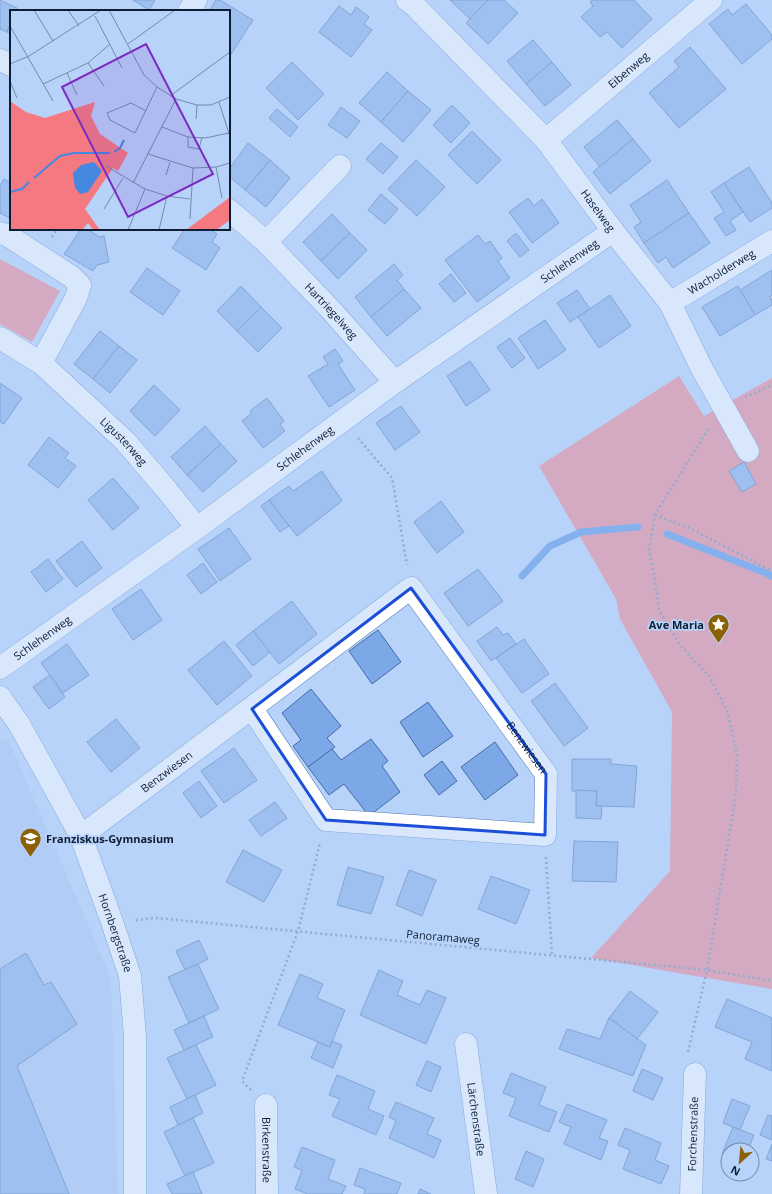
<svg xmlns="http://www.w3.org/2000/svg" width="772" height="1194" font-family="'Open Sans',sans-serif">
<rect width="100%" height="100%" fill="#b8d3fa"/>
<polygon fill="#a8c6ef" points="8,739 111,978 118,1194 0,1194 0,740"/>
<g fill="#f57981">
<polygon points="0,259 60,291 32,342 0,324"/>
<polygon points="679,376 704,416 772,378 772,989 591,958 670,871 672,712 620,619 616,599 539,466"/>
</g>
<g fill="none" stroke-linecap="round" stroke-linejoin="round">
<g stroke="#4687e1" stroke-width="7">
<polyline points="667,534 766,573 772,576"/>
<polyline points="522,576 550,546 581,532 638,527"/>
</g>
</g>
<g fill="#7ca8e7" stroke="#436ca7">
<polygon points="0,0 17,8 16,11 11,11 11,22 7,32 0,29"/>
<polygon points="133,0 155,0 149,10"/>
<polygon points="216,0 220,0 253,20 230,56 229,55 229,11 209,11"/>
<polygon points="450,0 488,0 470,19"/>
<polygon points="488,0 504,0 518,13 488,44 466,23"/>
<polygon points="592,0 634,0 652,19 622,48 607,32 600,37 581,17 593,6 590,2"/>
<polygon points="746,4 772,35 772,39 742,64 709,24 728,9 732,15"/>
<polygon points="339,6 351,15 356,7 369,17 364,24 372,30 351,57 319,32"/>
<polygon points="11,22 11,34 7,32"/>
<polygon points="533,40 552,62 526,84 507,61"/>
<polygon points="690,47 726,89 679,128 649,93 679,67 674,61"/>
<polygon points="292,62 324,94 298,120 266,88"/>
<polygon points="552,62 571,85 545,106 526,84"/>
<polygon points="387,72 408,91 381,122 359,103"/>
<polygon points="408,91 431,110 403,142 381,122"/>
<polygon points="452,105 470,123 451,143 433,125"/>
<polygon points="341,107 360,121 347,138 328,125"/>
<polygon points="277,109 298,127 290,137 269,118"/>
<polygon points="617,120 633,139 600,167 584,147"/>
<polygon points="472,131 501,160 477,184 448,155"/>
<polygon points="633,139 651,161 610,194 593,172"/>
<polygon points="248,143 270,160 245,190 229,176 229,169"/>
<polygon points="381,143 398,157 383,174 366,159"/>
<polygon points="270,160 290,178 266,207 245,190"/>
<polygon points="416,160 445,187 417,216 388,189"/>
<polygon points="749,167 772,203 772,208 750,222 724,183"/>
<polygon points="4,179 11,183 11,219 0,213 0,186"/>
<polygon points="667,180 689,213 644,243 634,227 641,222 630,205"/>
<polygon points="724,183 743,212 730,221 736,230 726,236 714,218 724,212 711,192"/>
<polygon points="381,194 398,209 385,224 368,210"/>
<polygon points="528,198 534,206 542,199 559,223 532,243 509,212"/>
<polygon points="689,213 710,243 673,268 666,257 658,263 644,243"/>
<polygon points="332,214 350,233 321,261 303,242"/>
<polygon points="81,229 88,229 99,237 104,236 109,262 97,265 93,271 64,254"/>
<polygon points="185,229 210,229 217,234 212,242 220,248 206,270 172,248"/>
<polygon points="350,233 367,250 338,279 321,261"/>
<polygon points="516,233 529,250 520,257 507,241"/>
<polygon points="478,235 485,244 490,241 502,258 498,261 510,278 477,302 445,260"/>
<polygon points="394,264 403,275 397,280 404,289 371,317 355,297"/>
<polygon points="147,268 180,291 163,315 130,292"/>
<polygon points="772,270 772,295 770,297 772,300 772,305 755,315 740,290"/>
<polygon points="451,274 466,293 454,302 439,284"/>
<polygon points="241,286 261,307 237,331 217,311"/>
<polygon points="738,286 755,315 720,336 702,307"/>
<polygon points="404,289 421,308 387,336 371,317"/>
<polygon points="577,290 590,309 570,322 557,303"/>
<polygon points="610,295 631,326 599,348 578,317"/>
<polygon points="261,307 282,328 258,352 237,331"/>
<polygon points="545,320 566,350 538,369 518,338"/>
<polygon points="100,331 119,346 93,379 74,364"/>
<polygon points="510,338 525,358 512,368 497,347"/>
<polygon points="119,346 137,360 110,393 93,379"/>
<polygon points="335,349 343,361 338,364 355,390 329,407 308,376 328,364 323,357"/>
<polygon points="470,361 490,390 466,406 447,376"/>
<polygon points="0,383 22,398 4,424 0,422"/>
<polygon points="154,385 180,410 155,436 130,411"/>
<polygon points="267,398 284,421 280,424 285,431 263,448 242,421 252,413 250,411"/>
<polygon points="401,406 420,432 395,450 376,423"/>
<polygon points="205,426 221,444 187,475 171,457"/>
<polygon points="49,437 69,453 65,458 76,466 58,488 28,465"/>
<polygon points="221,444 237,461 203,492 187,475"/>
<polygon points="744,462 756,484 742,492 729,471"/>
<polygon points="322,471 342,501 297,536 269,500 289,486 293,491"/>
<polygon points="113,478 139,508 113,530 88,500"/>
<polygon points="269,500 289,526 280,532 261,506"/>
<polygon points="441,501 464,532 437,553 414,522"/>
<polygon points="229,528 251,559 220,581 198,549"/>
<polygon points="82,541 102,568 76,587 56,561"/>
<polygon points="48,559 63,579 46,592 31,572"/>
<polygon points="203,563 217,582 201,594 187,575"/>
<polygon points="478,569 503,601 468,626 444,593"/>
<polygon points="141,589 162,620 133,640 112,609"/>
<polygon points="292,601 317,634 279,664 253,631"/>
<polygon points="497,627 503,635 508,633 516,644 491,661 477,641"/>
<polygon points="378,630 401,662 372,684 349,651"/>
<polygon points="253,631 270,652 253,666 236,645"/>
<polygon points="524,639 549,674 522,693 496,658"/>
<polygon points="224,641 252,676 217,705 188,670"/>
<polygon points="67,644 89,675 63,693 41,663"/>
<polygon points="50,675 65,697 49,709 33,687"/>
<polygon points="555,683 588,728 564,746 531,701"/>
<polygon points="311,689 341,726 327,738 335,747 308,767 293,746 301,740 282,713"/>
<polygon points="428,702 453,736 423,757 400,722"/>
<polygon points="116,719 140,748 111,772 87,742"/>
<polygon points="371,739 388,761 382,766 400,792 369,816 344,784 329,795 308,767 332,749 341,760"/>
<polygon points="495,742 518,775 485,800 461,767"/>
<polygon points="234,748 257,780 224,803 201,771"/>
<polygon points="572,759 611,759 611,764 637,766 634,807 596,806 597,791 572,791"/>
<polygon points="442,761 457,781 439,795 424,775"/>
<polygon points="199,781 217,806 201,818 183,793"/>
<polygon points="576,790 597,791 596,806 602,806 601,819 576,818"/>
<polygon points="275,802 287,818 261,836 249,820"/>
<polygon points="574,841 618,842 616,882 572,881"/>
<polygon points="243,850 282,870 264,902 226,882"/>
<polygon points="348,867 384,877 371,914 337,905"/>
<polygon points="409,870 436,880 422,916 396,905"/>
<polygon points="491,876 530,890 516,924 478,909"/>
<polygon points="199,940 208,959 185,970 176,951"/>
<polygon points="26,953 44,985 51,982 77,1024 17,1066 69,1194 0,1194 0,969"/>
<polygon points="198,964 219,1009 189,1023 168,977"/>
<polygon points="379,970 403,981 397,995 420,1005 427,990 446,998 426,1044 360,1015"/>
<polygon points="300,974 323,984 317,998 345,1010 330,1047 278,1025"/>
<polygon points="630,991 658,1012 637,1039 609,1018"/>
<polygon points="727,999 772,1018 772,1071 745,1059 752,1042 715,1027"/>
<polygon points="204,1016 213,1037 184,1050 174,1030"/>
<polygon points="609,1018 646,1045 633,1076 559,1049 567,1029 600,1039"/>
<polygon points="332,1041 342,1045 333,1068 311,1058 318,1042 330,1047"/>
<polygon points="196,1045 216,1085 187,1099 167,1058"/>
<polygon points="427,1061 441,1067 431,1092 416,1085"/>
<polygon points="642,1069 663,1078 653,1100 633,1091"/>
<polygon points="511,1073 546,1087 539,1105 557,1112 549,1132 509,1116 516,1098 503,1093"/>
<polygon points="337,1075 375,1091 368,1109 384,1116 376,1135 332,1116 340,1099 329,1095"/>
<polygon points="195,1095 203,1113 178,1125 170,1107"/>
<polygon points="732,1099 750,1106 740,1130 723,1123"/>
<polygon points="396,1102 434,1118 427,1134 441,1140 434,1158 389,1138 396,1121 389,1117"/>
<polygon points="567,1104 607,1120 599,1138 608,1141 601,1160 564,1144 571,1127 559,1122"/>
<polygon points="768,1115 772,1116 772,1140 760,1135"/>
<polygon points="193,1118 214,1163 185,1176 164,1132"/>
<polygon points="733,1127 754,1135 748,1150 728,1150 728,1157 722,1154"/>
<polygon points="625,1128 661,1143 655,1160 669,1166 661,1184 623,1169 630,1150 618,1145"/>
<polygon points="772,1144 772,1161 766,1159"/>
<polygon points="302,1147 335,1160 328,1179 346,1186 342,1194 308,1194 295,1189 302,1170 294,1167"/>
<polygon points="526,1151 544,1159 533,1187 515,1179"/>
<polygon points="360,1168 401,1183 397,1194 364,1194 365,1189 354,1185"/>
<polygon points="193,1172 202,1194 172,1194 167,1184"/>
<polygon points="420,1189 431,1194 418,1194"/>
</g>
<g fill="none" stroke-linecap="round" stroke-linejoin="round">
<defs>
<g id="minor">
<path id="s1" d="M407,0l8,6 131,134 67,91 57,72 31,64 47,84"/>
<polyline points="189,11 196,0"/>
<polyline points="0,60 11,65"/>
<path id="s2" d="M546,140l165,-140"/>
<path id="s3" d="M229,210l37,32 65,68 64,72"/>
<polyline points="0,233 7,235 72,277 80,285 76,298 41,363"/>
<polyline points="266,242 340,166"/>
<path id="s4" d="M670,303l102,-62"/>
<path id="s5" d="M0,338l41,25 84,78 41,48 31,39"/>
<path id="s6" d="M0,668l197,-140 198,-146 218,-151"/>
<path id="s7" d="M0,697l19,27 62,112 31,86 18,54 5,60v158"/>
<path id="s8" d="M81,836l330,-248 135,186 -1,61 -219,-15 -74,-111"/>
<path id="s9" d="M466,1044l20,150"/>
<path id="s10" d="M266,1105l1,89"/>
<path id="s11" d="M691,1194l4,-120"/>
</g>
</defs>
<use href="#minor" stroke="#4e78b4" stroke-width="23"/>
<g stroke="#647a99" stroke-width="2.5" stroke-dasharray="2 3" stroke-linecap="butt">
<polyline points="52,237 57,229"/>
<polyline points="745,397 772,385"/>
<polyline points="358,438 392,478 407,565"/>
<polyline points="655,515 689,528 772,571"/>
<polyline points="546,857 552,955"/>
<polyline points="136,920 156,918 707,970 772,981"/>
<polyline points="688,1052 707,970 736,793 737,755 728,713 710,677 680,645 659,610 653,570 649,550 655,515 708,429"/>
<polyline points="251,1090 242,1081 298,931 320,843"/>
</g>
<use href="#minor" stroke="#fff" stroke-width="22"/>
</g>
<path d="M0 0H772V1194H0ZM411,588l135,186 -1,61 -219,-15 -74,-111z" fill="#b8d3fa" fill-opacity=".55" fill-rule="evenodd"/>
<path fill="none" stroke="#1d4ed8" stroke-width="3" stroke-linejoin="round" d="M411,588l135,186 -1,61 -219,-15 -74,-111z"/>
<defs>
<symbol id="sight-pin" viewBox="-11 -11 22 30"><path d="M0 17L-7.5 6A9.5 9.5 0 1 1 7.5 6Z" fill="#8c6004" stroke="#b8d3fa"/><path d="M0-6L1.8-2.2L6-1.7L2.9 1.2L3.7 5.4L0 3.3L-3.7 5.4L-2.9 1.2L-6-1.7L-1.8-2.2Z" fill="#fff"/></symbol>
<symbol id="school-pin" viewBox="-11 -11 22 30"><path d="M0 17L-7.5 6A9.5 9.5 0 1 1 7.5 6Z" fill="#8c6004" stroke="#b8d3fa"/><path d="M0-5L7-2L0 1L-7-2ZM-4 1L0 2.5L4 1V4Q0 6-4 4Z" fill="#fff"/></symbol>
</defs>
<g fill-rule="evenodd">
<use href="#sight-pin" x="706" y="612" width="25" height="34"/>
<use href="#school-pin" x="18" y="826" width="25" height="34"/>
</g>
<g text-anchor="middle" stroke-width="3.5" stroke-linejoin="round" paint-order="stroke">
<g font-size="11" fill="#0c1d34" stroke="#b8d3fa">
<text dy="4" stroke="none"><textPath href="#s2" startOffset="108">Eibenweg</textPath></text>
<text dy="4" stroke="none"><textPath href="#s1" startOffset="285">Haselweg</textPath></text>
<text dy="4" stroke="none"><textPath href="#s6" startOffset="700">Schlehenweg</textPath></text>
<text dy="4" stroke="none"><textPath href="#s4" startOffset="60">Wacholderweg</textPath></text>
<text dy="4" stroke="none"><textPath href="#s3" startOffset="144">Hartriegelweg</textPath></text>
<text dy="4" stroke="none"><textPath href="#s5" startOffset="162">Ligusterweg</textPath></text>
<text dy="4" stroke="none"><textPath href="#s6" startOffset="376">Schlehenweg</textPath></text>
<text dy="4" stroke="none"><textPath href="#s6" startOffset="52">Schlehenweg</textPath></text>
<text dy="4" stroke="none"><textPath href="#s8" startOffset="610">Benzwiesen</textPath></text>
<text dy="4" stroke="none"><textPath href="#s8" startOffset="107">Benzwiesen</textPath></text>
<text dy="4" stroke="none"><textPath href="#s7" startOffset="264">Hornbergstraße</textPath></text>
<text transform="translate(443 937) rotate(5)" y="4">Panoramaweg</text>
<text dy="4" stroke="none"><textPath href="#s9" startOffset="76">Lärchenstraße</textPath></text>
<text dy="4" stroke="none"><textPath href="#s11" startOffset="60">Forchenstraße</textPath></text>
<text dy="4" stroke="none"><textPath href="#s10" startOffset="45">Birkenstraße</textPath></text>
</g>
<g font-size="11" font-weight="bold" fill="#0c1d34" stroke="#b8d3fa" text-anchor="end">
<text x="704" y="629">Ave Maria</text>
<text x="46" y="843" text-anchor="start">Franziskus-Gymnasium</text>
</g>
</g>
<g transform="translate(10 10)">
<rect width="220" height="220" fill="#b8d3fa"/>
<path d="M0,91l16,11 19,6 50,-16 -4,14 9,18 28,19 -10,18 -5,-3 -28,41 15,21h-7l-5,-7 -6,7h-72zM220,187v23l-14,10h-30z" fill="#f57981"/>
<path d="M84,152l8,9 -14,21 -8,2 -5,-6 -2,-15 8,-8z" fill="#4687e1"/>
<path fill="none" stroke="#4687e1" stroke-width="2" d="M104,142l6,-4 4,-8M24,168l26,-22 14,-3h36M0,182l12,-3 7,-7"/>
<path fill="none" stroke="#738aab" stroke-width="1" d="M24,0l19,31M58,0l11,16M99,0l35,65 13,12 19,12 21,6h14l19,-8M85,6l27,52M0,16l43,75M118,34l47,-34M78,53l16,23M0,54l19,-8 72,-46M57,63l10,22M0,71l7,17M33,74l45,-21 22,-19M160,86l60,-44M209,92l11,35M136,101l-15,-8 -24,10 3,7 25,13 22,-46M186,109l1,-14M152,117l26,10 17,1 24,-5M178,127v10l11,2 3,-12M138,144l45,14 23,-1 14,-4M96,156l39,23 22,7 23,3M206,157l6,31M156,165l4,-13M123,173l43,-84M94,199l19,-31M180,209l3,-51M118,220l17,-41M149,220l8,-34"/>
<path fill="#7b2cbf" fill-opacity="0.15" stroke="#7b2cbf" stroke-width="2" d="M136,34l67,130 -85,43 -66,-130z"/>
<rect width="220" height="220" fill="none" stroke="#0c1d34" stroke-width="2"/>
</g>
<g transform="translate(740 1162) rotate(207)"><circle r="19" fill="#b8d3fa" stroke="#738aab"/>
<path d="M0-3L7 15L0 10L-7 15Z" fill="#8c6004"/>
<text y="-6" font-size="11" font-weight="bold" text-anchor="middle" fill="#0c1d34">N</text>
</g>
</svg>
